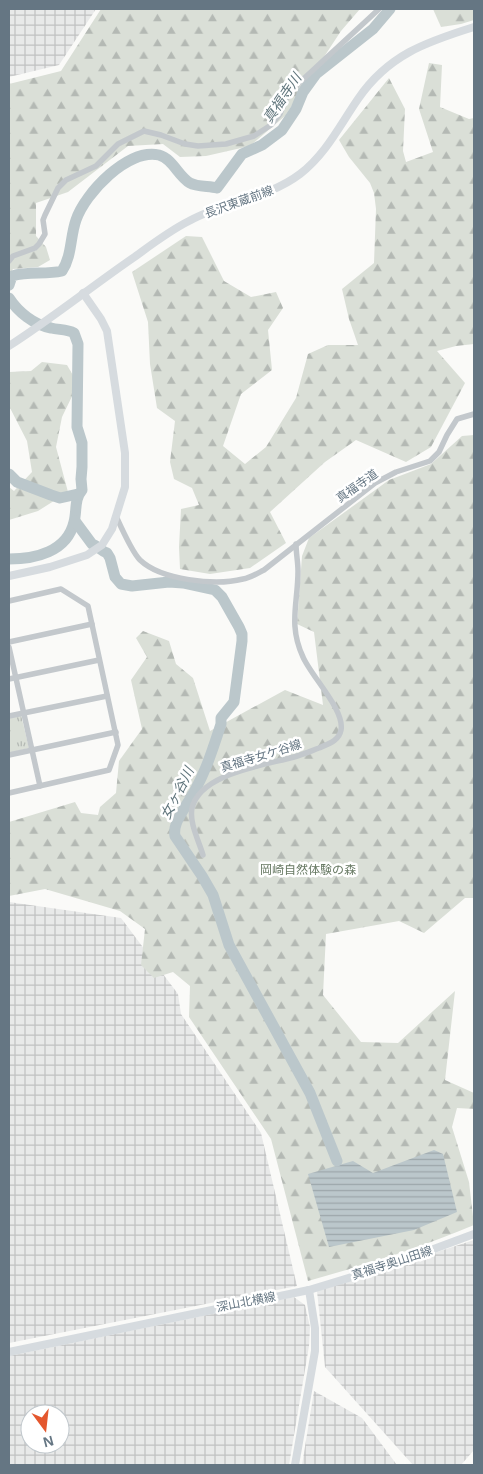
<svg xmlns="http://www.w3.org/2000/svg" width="483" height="1474" font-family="Arial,'Noto Sans JP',sans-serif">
<defs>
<pattern id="industrial-grid" width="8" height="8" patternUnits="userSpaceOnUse" patternTransform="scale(1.25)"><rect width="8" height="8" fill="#e8e9e9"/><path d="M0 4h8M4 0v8" fill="none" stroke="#c0c1c2"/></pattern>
<pattern id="grass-tufts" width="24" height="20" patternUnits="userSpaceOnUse" patternTransform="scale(1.25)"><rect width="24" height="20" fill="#dadfd7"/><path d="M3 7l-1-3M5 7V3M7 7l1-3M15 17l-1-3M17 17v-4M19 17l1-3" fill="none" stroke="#b4b9b4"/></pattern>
<pattern id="forest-firs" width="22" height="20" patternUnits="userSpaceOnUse" patternTransform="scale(1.25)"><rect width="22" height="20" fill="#dadfd7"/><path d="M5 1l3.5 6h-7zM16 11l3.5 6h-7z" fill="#b4b9b4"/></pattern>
<pattern id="water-rules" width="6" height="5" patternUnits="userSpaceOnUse" patternTransform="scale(1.25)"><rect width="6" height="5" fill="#bbc7cb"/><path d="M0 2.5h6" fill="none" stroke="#9ca6aa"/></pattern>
</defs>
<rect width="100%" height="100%" fill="#fafaf8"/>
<g fill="url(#industrial-grid)" fill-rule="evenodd">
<polygon points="9,9 96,9 59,65 9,77"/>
<polygon points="9,902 121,918 178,994 181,1014 261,1133 297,1286 9,1343"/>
<polygon points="474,1240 474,1450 461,1465 413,1465 325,1367 317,1291"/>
<path d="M294,1297l11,8 5,22 -1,19 -20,119h-280v-109zM30,1414h30v30h-30z"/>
<polygon points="314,1391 362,1418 397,1465 302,1465"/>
</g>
<polygon fill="url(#grass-tufts)" points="21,715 29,748 9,753 9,718"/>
<g fill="url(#forest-firs)">
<polygon points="101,9 360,9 341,31 285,116 250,146 206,156 180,157 163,144 128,146 68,192 36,203 36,236 46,247 50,260 38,267 13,269 9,275 9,84 61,71"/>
<polygon points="433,9 474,9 474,20 461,24 441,27"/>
<polygon points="429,63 442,65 440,107 469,119 474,118 474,344 456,346 437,351 465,383 431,447 406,462 356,440 325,462 270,512 286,543 250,568 210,574 180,569 179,547 181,509 199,505 192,488 174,479 170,462 175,421 157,408 150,364 148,322 132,272 186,236 202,237 224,281 251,297 276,292 283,308 268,330 272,370 241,394 223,446 245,464 266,447 296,398 308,354 328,345 358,345 349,319 342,289 374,263 376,209 374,193 370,183 349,157 339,140 389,78 405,109 403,151 406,162 433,152 419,109"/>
<polygon points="42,362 67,365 78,384 62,417 56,447 68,492 38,511 9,520 9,487 14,491 32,472 27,441 9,406 9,372 31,371"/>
<path d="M474,435v463h-9l-41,35 -25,-12 -73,13 -3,61 38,47 37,1 57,-52 -10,89 29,13v16l-17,-1 -5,19 17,55 5,43c-54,23 -109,40 -166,56l-37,-142 -82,-122 1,-31 -17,-14 -19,6 -13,-13 4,-36 -25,-18 -75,-22 -36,7v-74l66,-20 6,11 17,2 2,-8 16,-14 3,-32 23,-32 -11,-49 16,-23 -11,-19 7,-7 26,10 7,23 17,14 17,53 75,-41 38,15 -9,-73 -17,-8 5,-68 7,-18 80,-58 42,-16 31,-28z"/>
</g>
<polygon fill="url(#water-rules)" points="434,1150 443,1154 457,1212 414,1230 329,1247 308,1174 353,1161 373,1173"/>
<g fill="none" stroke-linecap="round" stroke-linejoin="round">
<g stroke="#bbc7cb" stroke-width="11">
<path d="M9,285l3,-9c18,-5 33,-1 50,-5 10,-15 8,-34 14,-51 9,-27 52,-72 83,-65 14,4 19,21 31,28 7,4 19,3 27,5l25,-34 20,-9 20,-15 14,-21 7,-17 13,-18 57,-45 17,-20"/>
<path d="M9,298c9,14 25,27 42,30 8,2 16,1 23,5l4,11 -1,83 5,16v24l-1,12 1,11c-8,9 -5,21 -8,32 -7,30 -39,37 -65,37"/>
<polyline points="9,474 17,482 51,495 60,498 78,494"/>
<path d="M75,521l17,23c6,2 9,7 15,9l3,5 5,19 6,7 11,2 37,-4 14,1 32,7 7,7 17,30 3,7v7l-8,61 -13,16v6c-10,31 -18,56 -36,83 -5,9 -12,18 -10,29l27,40 11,19 16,50 81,148 27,68"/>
</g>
<g stroke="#c3c8cc" stroke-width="5.5">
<polyline points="9,261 13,256 35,248 39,244 45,234 43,220 45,215 58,188 66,180 96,166 118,144 144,131 161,135 185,144 198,146 226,144 254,136 271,125 280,114 285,100 298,84 379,9"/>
<path d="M116,516c5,11 16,36 24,44 21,20 75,26 103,19 7,-1 15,-6 21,-9l111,-87 21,-11 34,-11 9,-9 8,-17 10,-16 17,-5"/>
<polyline points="9,601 61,589 88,606 118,745 109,770 9,793"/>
<polyline points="9,642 92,624"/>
<polyline points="9,647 40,786"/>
<polyline points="9,679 99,660"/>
<polyline points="9,716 107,696"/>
<polyline points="9,755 116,732"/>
<path d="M203,855c-4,-14 -14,-32 -11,-47 8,-35 74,-43 102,-51 8,-2 17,-6 25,-9 9,-4 20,-7 22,-18 4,-20 -30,-54 -38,-73 -15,-32 -5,-54 -5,-86 0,-9 -2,-18 -2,-27"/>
</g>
<g stroke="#d6dbdf" stroke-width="8">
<path d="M9,346c42,-27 82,-59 124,-88 18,-13 36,-27 56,-37 36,-20 78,-22 111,-47 26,-20 40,-49 58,-75 30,-44 68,-57 116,-72"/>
<polyline points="9,576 50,567 87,555 102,545 112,529 125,487 125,453 107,331 101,319 83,293"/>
<polyline points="9,1352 309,1290 388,1266 474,1234"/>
<polyline points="295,1465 315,1351 315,1328 309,1290"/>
</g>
</g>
<g text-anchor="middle" stroke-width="5" stroke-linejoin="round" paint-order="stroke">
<g font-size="12" fill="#657683" stroke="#fff">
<text transform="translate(239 202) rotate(-20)" y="4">長沢東蔵前線</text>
<text transform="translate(357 486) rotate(-35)" y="4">真福寺道</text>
<text transform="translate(261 756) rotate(-17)" y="4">真福寺女ケ谷線</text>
<text transform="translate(392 1263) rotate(-18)" y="4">真福寺奥山田線</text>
<text transform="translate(246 1302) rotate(-11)" y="4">深山北横線</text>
</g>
<g font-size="12" fill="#687a64" stroke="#fff">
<text x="308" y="874">岡崎自然体験の森</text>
</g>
<g font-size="14" font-style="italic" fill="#60757c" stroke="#fff">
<text transform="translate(282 98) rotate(-56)" y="5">真福寺川</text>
<text transform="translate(177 793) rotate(-63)" y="5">女ヶ谷川</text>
</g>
</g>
<rect width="483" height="1474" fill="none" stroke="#657683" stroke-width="20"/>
<g transform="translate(45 1429) rotate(165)"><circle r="24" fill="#ffffff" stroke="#c1c8cd"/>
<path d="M0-4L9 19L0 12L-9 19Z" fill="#e4572e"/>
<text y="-8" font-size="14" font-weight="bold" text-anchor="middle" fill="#657683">N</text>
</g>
</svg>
